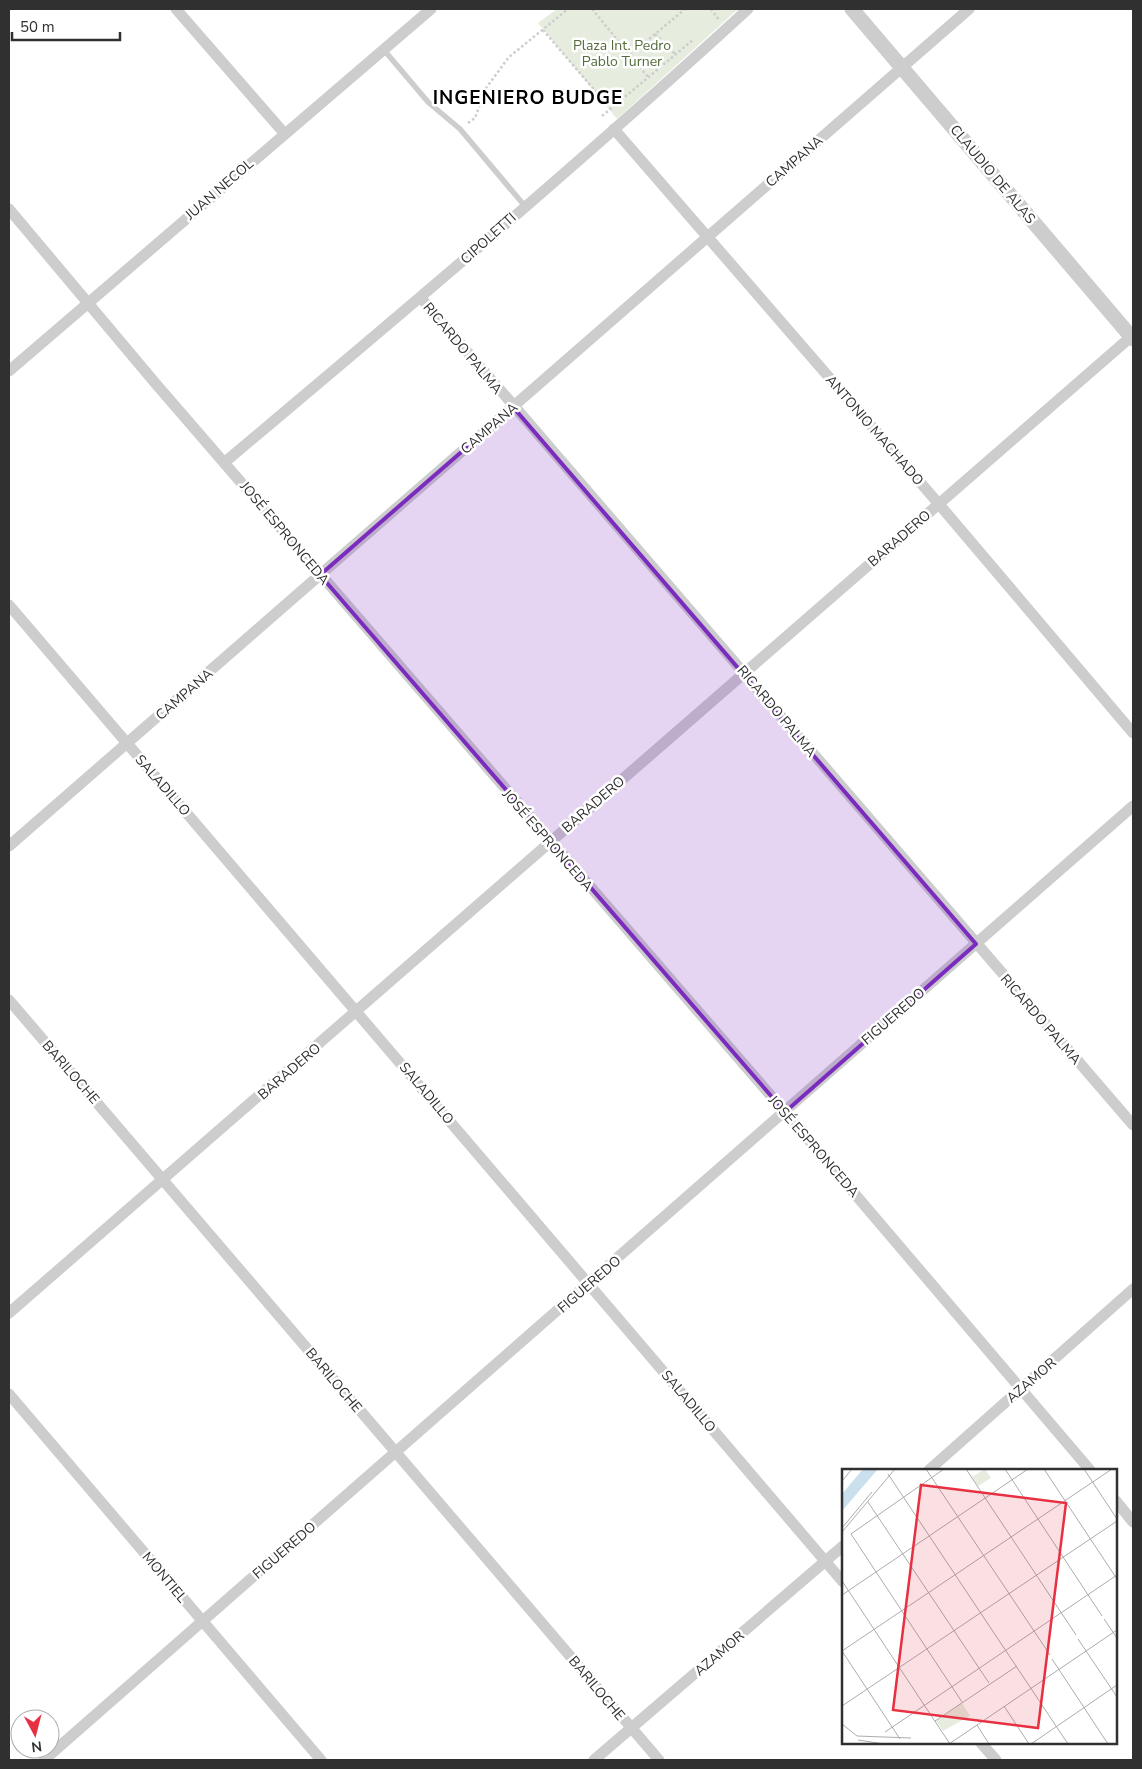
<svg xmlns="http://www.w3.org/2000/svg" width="1142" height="1769" font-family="'Nunito Sans',sans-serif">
<rect width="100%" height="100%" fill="#fff"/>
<polygon fill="#e6edde" points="557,9 738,9 617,119 538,23"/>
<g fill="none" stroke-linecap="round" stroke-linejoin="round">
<g stroke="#cdcdcd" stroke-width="2.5" stroke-dasharray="2.5 2.5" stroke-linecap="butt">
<polyline points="592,9 648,77"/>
<polyline points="711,9 719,20"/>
<polyline points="543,30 603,100 619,102"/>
<polyline points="655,34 675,54"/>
<polyline points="630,55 685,9"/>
<polyline points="602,116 694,39"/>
<polyline points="468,123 475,118 486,88 509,57 568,9"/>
</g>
<polyline stroke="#cdcdcd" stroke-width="5.5" points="384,50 428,102 460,129 524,205"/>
<g stroke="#cdcdcd" stroke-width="11">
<polyline points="176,9 284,133"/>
<polyline points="614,129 938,503 1133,733"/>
<polyline points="9,209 156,384 785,1112 1090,1470"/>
<polyline points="421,298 1133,1125"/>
<polyline points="9,371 431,9"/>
<path d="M225,462c176,-148 353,-297 523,-453"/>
<polyline points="9,605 843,1582"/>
<polyline points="9,846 969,9"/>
<polyline points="9,1000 659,1760"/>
<polyline points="9,1313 1133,335"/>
<polyline points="9,1394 321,1760"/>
<polyline points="929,1470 1133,1289"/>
<polyline points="1116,1501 1133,1522"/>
<polyline points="981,1743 996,1760"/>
<polyline points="44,1760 1133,806"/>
<polyline points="594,1760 843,1546"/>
</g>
<polyline stroke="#cdcdcd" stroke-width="15" points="852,9 1133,339"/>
</g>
<path fill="#7b2cbf" fill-opacity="0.2" stroke="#7b2cbf" stroke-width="4" stroke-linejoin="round" d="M513,407l463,537 -191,168 -465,-537z"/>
<g text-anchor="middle" stroke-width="5" stroke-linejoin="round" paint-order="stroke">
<g font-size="14" fill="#536c3c" stroke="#fff">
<text x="622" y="50">Plaza Int. Pedro<tspan x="622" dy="16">Pablo Turner</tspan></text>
</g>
<g font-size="14" fill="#303030" stroke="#fff">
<text transform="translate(794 161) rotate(-41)" y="5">CAMPANA</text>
<text transform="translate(993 174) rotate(50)" y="5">CLAUDIO DE ALAS</text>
<text transform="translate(219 189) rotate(-41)" y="5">JUAN NECOL</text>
<text transform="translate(488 238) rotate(-42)" y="5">CIPOLETTI</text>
<text transform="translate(463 348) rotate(50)" y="5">RICARDO PALMA</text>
<text transform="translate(489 428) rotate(-41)" y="5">CAMPANA</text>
<text transform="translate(875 430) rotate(49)" y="5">ANTONIO MACHADO</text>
<text transform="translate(285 533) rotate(50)" y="5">JOSÉ ESPRONCEDA</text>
<text transform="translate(899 538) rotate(-41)" y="5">BARADERO</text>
<text transform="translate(184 694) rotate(-41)" y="5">CAMPANA</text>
<text transform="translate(777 711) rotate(50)" y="5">RICARDO PALMA</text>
<text transform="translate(163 785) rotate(49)" y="5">SALADILLO</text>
<text transform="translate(593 804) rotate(-41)" y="5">BARADERO</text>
<text transform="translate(548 840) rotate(49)" y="5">JOSÉ ESPRONCEDA</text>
<text transform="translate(893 1016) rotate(-41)" y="5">FIGUEREDO</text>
<text transform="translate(1041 1019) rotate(49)" y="5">RICARDO PALMA</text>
<text transform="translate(289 1071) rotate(-41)" y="5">BARADERO</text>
<text transform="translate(71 1072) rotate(49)" y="5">BARILOCHE</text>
<text transform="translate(427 1093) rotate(50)" y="5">SALADILLO</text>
<text transform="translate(814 1146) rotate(49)" y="5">JOSÉ ESPRONCEDA</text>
<text transform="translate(589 1284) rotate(-41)" y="5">FIGUEREDO</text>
<text transform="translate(334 1380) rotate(50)" y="5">BARILOCHE</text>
<text transform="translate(1031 1380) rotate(-41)" y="5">AZAMOR</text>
<text transform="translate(689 1401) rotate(50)" y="5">SALADILLO</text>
<text transform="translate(284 1550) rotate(-41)" y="5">FIGUEREDO</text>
<text transform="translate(165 1577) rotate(50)" y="5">MONTIEL</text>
<text transform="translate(719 1653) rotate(-41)" y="5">AZAMOR</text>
<text transform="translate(597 1688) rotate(50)" y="5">BARILOCHE</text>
</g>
<g font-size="19" font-weight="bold" letter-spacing="1" fill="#000" stroke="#fff">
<text x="528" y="104">INGENIERO BUDGE</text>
</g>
</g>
<g transform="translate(842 1469)">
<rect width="275" height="275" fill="#fff"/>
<path d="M143,0l6,9 -13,8 -6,-9zM120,234l8,13 -27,15 -7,-10z" fill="#e6edde"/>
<path d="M21,0h15l-36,42v-17z" fill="#cae0ed"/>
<path fill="none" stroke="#acacac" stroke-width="1" d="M84,0l124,186M102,0l-93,65 111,168M124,0l110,166M163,0l97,147M202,0l73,110M242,0l33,50M46,5l180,270M0,12l10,-12M26,33l121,181M0,59l30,-36M0,63l53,-63M0,112l108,163M0,126l186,-126M262,150l13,19M236,170l39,58M0,182l270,-182M0,182l58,88M210,190l56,85M0,237l275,-185M162,237l25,38M93,252l82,-55M0,255l15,12 54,2M135,256l12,19M43,263l232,-157M16,271l26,4M107,275l168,-114M189,275l86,-59"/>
<path fill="#e73142" fill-opacity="0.15" stroke="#e73142" stroke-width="2.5" d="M79,16l145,18 -28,225 -145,-18z"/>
<rect width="275" height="275" fill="none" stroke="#303030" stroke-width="2.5"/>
</g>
<rect width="1142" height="1769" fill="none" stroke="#303030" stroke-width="20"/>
<g transform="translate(35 1734) rotate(173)"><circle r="24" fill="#ffffff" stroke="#acacac"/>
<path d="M0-4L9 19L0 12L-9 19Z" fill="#e73142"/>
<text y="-8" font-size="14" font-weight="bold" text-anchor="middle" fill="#303030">N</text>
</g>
<path d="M12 32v8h108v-8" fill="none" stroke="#303030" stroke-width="2.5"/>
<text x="20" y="32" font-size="15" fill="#303030" stroke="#ffffff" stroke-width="4" paint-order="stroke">50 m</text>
</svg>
